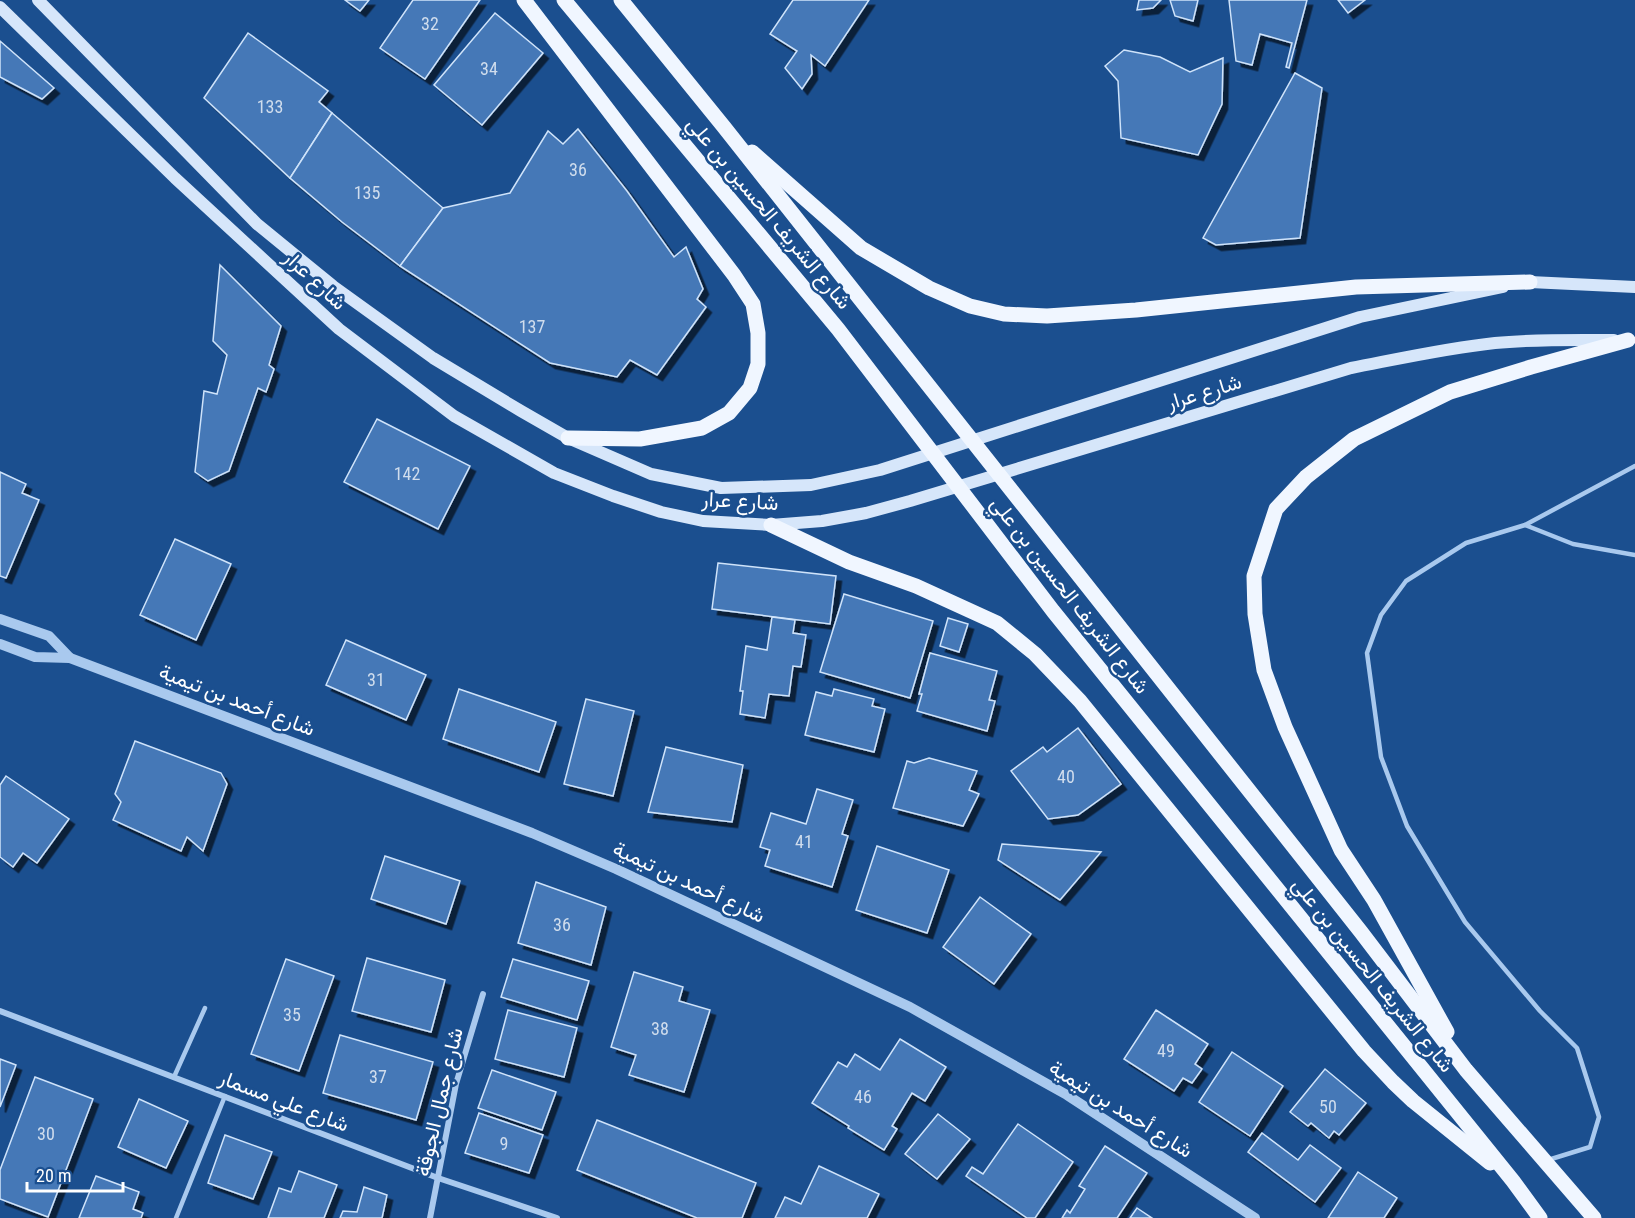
<svg xmlns="http://www.w3.org/2000/svg" width="1635" height="1218" font-family="'Roboto Condensed',Vazirmatn,sans-serif">
<defs>
<filter id="shadow"><feDropShadow dx="5.5" dy="5.5" stdDeviation="0" flood-color="#0009"/></filter>
</defs>
<rect width="100%" height="100%" fill="#1b4f8f"/>
<g fill="#4478b7" stroke="#cfe3fa" stroke-width="1.5" filter="url(#shadow)">
<polygon points="345,0 369,0 360,11"/>
<polygon points="413,0 480,0 425,79 380,48"/>
<polygon points="793,0 869,0 825,66 811,55 812,74 802,89 785,68 797,51 770,34"/>
<polygon points="1139,0 1161,0 1153,8 1137,10"/>
<polygon points="1170,0 1198,0 1193,21 1175,16"/>
<polygon points="1229,0 1307,0 1289,68 1286,67 1292,43 1260,34 1252,65 1236,61"/>
<polygon points="1338,0 1365,0 1348,13"/>
<polygon points="495,13 543,53 482,125 434,85"/>
<polygon points="248,33 328,91 319,102 332,113 290,178 204,98"/>
<polygon points="0,41 54,88 42,99 0,77"/>
<polygon points="1124,50 1160,57 1190,72 1223,58 1222,104 1198,155 1121,138 1118,81 1105,66"/>
<polygon points="1295,73 1322,88 1300,238 1216,245 1203,238"/>
<polygon points="332,113 443,208 400,266 342,222 290,178"/>
<polygon points="578,129 627,191 674,257 686,247 703,289 697,299 706,307 657,375 630,360 617,377 550,363 400,266 443,208 510,193 548,131 563,144"/>
<polygon points="220,265 281,326 269,365 274,369 266,392 258,388 229,471 208,481 195,472 204,391 217,394 227,355 213,341"/>
<polygon points="377,419 470,466 438,529 344,482"/>
<polygon points="0,472 26,484 22,493 39,500 6,578 0,576"/>
<polygon points="175,539 231,564 196,640 140,615"/>
<polygon points="718,563 836,576 830,624 712,609"/>
<polygon points="844,594 933,621 910,698 820,672"/>
<polygon points="772,617 795,620 793,633 806,635 801,667 793,666 789,696 769,694 765,718 740,714 743,691 740,691 746,646 767,650"/>
<polygon points="948,618 968,624 959,652 940,646"/>
<polygon points="346,640 426,675 406,720 326,685"/>
<polygon points="930,653 997,671 989,700 995,701 987,731 917,711 922,694 919,694"/>
<polygon points="459,689 556,722 539,772 443,739"/>
<polygon points="834,689 874,699 872,706 885,709 874,752 805,735 816,692 832,696"/>
<polygon points="586,699 634,711 613,796 564,784"/>
<polygon points="1078,728 1121,784 1078,815 1048,819 1011,771 1043,747 1047,752"/>
<polygon points="135,741 221,773 227,784 203,851 187,837 181,851 113,820 121,802 115,794"/>
<polygon points="666,747 743,765 732,822 648,812"/>
<polygon points="929,758 977,771 969,790 979,794 963,826 893,808 907,761 914,763"/>
<polygon points="6,776 69,819 37,863 23,853 13,867 0,857 0,785"/>
<polygon points="817,789 853,800 842,834 848,836 832,887 765,866 770,850 760,847 771,813 806,824"/>
<polygon points="1002,844 1101,852 1060,900 998,860"/>
<polygon points="877,846 949,870 927,933 856,910"/>
<polygon points="385,856 460,881 446,924 371,899"/>
<polygon points="536,882 606,907 591,965 518,943"/>
<polygon points="980,897 1031,934 994,984 943,947"/>
<polygon points="367,958 445,980 431,1032 352,1011"/>
<polygon points="286,959 334,976 299,1071 251,1054"/>
<polygon points="513,959 589,981 577,1020 501,997"/>
<polygon points="634,972 683,987 679,1001 710,1010 684,1092 629,1075 636,1055 611,1047"/>
<polygon points="508,1010 577,1028 564,1077 495,1059"/>
<polygon points="1156,1010 1208,1044 1195,1064 1202,1069 1192,1083 1183,1078 1174,1091 1124,1059"/>
<polygon points="340,1035 433,1062 416,1120 323,1093"/>
<polygon points="900,1039 946,1067 925,1101 912,1093 892,1126 897,1129 884,1150 848,1128 849,1126 812,1103 838,1062 847,1067 855,1054 880,1070"/>
<polygon points="1232,1052 1283,1086 1250,1136 1199,1102"/>
<polygon points="0,1059 16,1065 0,1107"/>
<polygon points="1325,1069 1366,1103 1339,1135 1334,1131 1329,1138 1311,1123 1308,1126 1290,1112"/>
<polygon points="492,1070 556,1092 542,1130 478,1108"/>
<polygon points="35,1077 93,1099 48,1217 0,1199 0,1170"/>
<polygon points="139,1099 188,1121 166,1168 118,1147"/>
<polygon points="479,1113 543,1135 529,1173 465,1153"/>
<polygon points="938,1114 970,1139 937,1179 905,1154"/>
<polygon points="597,1120 756,1183 742,1218 697,1218 577,1170"/>
<polygon points="1018,1124 1073,1162 1035,1218 1027,1218 966,1176 972,1167 983,1174"/>
<polygon points="1262,1133 1298,1160 1310,1145 1341,1168 1315,1202 1248,1152"/>
<polygon points="225,1135 272,1152 253,1199 208,1183"/>
<polygon points="1105,1146 1147,1173 1117,1218 1062,1218 1067,1210 1070,1213 1085,1189 1079,1186"/>
<polygon points="819,1166 879,1194 867,1218 775,1218 785,1197 801,1204"/>
<polygon points="299,1171 337,1185 324,1218 268,1218 279,1188 291,1192"/>
<polygon points="1358,1172 1397,1198 1384,1218 1328,1218"/>
<polygon points="96,1176 139,1192 133,1209 143,1213 141,1218 79,1218"/>
<polygon points="364,1187 387,1195 382,1218 340,1218 343,1211 357,1212"/>
<polygon points="1137,1208 1152,1218 1130,1218"/>
</g>
<g fill="none" stroke-linecap="round" stroke-linejoin="round">
<g stroke="#a9c9ee" stroke-width="4.5">
<polyline points="1525,525 1573,544 1635,555"/>
<polyline points="174,1077 205,1008"/>
<polyline points="1548,1160 1590,1147 1599,1117 1577,1048 1540,1011 1465,922 1407,826 1381,757 1367,653 1381,615 1406,581 1466,543 1525,525 1635,466"/>
<polyline points="176,1218 225,1096"/>
</g>
<g stroke="#a9c9ee" stroke-width="6">
<polyline points="0,1011 438,1178 557,1218"/>
<polyline points="430,1218 456,1084 483,994"/>
</g>
<g stroke="#a9c9ee" stroke-width="10">
<polyline points="0,619 49,636 70,658"/>
<polyline points="0,644 35,657 70,658 532,833 616,869 910,1007 1067,1095 1255,1218"/>
</g>
<g stroke="#d6e6fa" stroke-width="12">
<polyline points="38,0 257,224 333,286 433,358 521,411 568,438 651,474 721,488 811,485 880,470 1360,317 1503,287"/>
<path d="M0,7l175,171 164,151 115,87 100,57 59,23 48,16 42,9 68,4 51,-4 44,-8 44,-12 441,-133c47,-9 96,-20 144,-25 40,-4 80,-3 119,-3"/>
<polyline points="1522,283 1530,282 1635,287"/>
</g>
<g stroke="#f0f6ff" stroke-width="15">
<polyline points="524,0 734,275 753,304 758,333 758,364 750,388 729,413 702,428 640,439 568,438"/>
<polyline points="564,0 838,329 1053,611 1513,1181 1540,1218"/>
<polyline points="621,0 724,127 1361,932 1466,1070 1594,1218"/>
<polyline points="752,152 861,248 929,288 970,306 1004,314 1047,316 1136,310 1356,287 1530,282"/>
<polyline points="771,525 849,562 916,586 997,623 1035,654 1080,701 1364,1051 1393,1082 1413,1101 1490,1163"/>
<polyline points="1447,1032 1374,900 1341,850 1285,727 1264,670 1255,614 1254,576 1276,509 1306,477 1354,439 1450,392 1531,367 1628,340"/>
</g>
</g>
<g text-anchor="middle" stroke-width="5" stroke-linejoin="round" paint-order="stroke">
<g font-size="18" fill="#d0dded">
<text x="430" y="30">32</text>
<text x="489" y="75">34</text>
<text x="270" y="113">133</text>
<text x="578" y="176">36</text>
<text x="367" y="199">135</text>
<text x="532" y="333">137</text>
<text x="407" y="480">142</text>
<text x="376" y="686">31</text>
<text x="1066" y="783">40</text>
<text x="804" y="848">41</text>
<text x="562" y="931">36</text>
<text x="292" y="1021">35</text>
<text x="660" y="1035">38</text>
<text x="1166" y="1057">49</text>
<text x="378" y="1083">37</text>
<text x="863" y="1103">46</text>
<text x="1328" y="1113">50</text>
<text x="46" y="1140">30</text>
<text x="504" y="1150">9</text>
</g>
<g font-size="21" fill="#fff" stroke="#1b4f8f">
<text transform="translate(769 213) rotate(50)" y="7">شارع الشريف الحسين بن علي</text>
<text transform="translate(315 280) rotate(43)" y="7">شارع عرار</text>
<text transform="translate(1204 392) rotate(-17)" y="7">شارع عرار</text>
<text transform="translate(740 501) rotate(3)" y="7">شارع عرار</text>
<text transform="translate(1070 595) rotate(52)" y="7">شارع الشريف الحسين بن علي</text>
<text transform="translate(237 700) rotate(21)" y="7">شارع أحمد بن تيمية</text>
<text transform="translate(689 882) rotate(25)" y="7">شارع أحمد بن تيمية</text>
<text transform="translate(1373 975) rotate(51)" y="7">شارع الشريف الحسين بن علي</text>
<text transform="translate(284 1101) rotate(21)" y="7">شارع علي مسمار</text>
<text transform="translate(439 1102) rotate(-77)" y="7">شارع جمال الجوقة</text>
<text transform="translate(1121 1109) rotate(32)" y="7">شارع أحمد بن تيمية</text>
</g>
</g>
<path d="M27 1182v9h96v-9" fill="none" stroke="#ffffff" stroke-width="3"/>
<text x="36" y="1182" font-size="18" fill="#ffffff" stroke="#1b4f8f" stroke-width="4.5" paint-order="stroke">20 m</text>
</svg>
